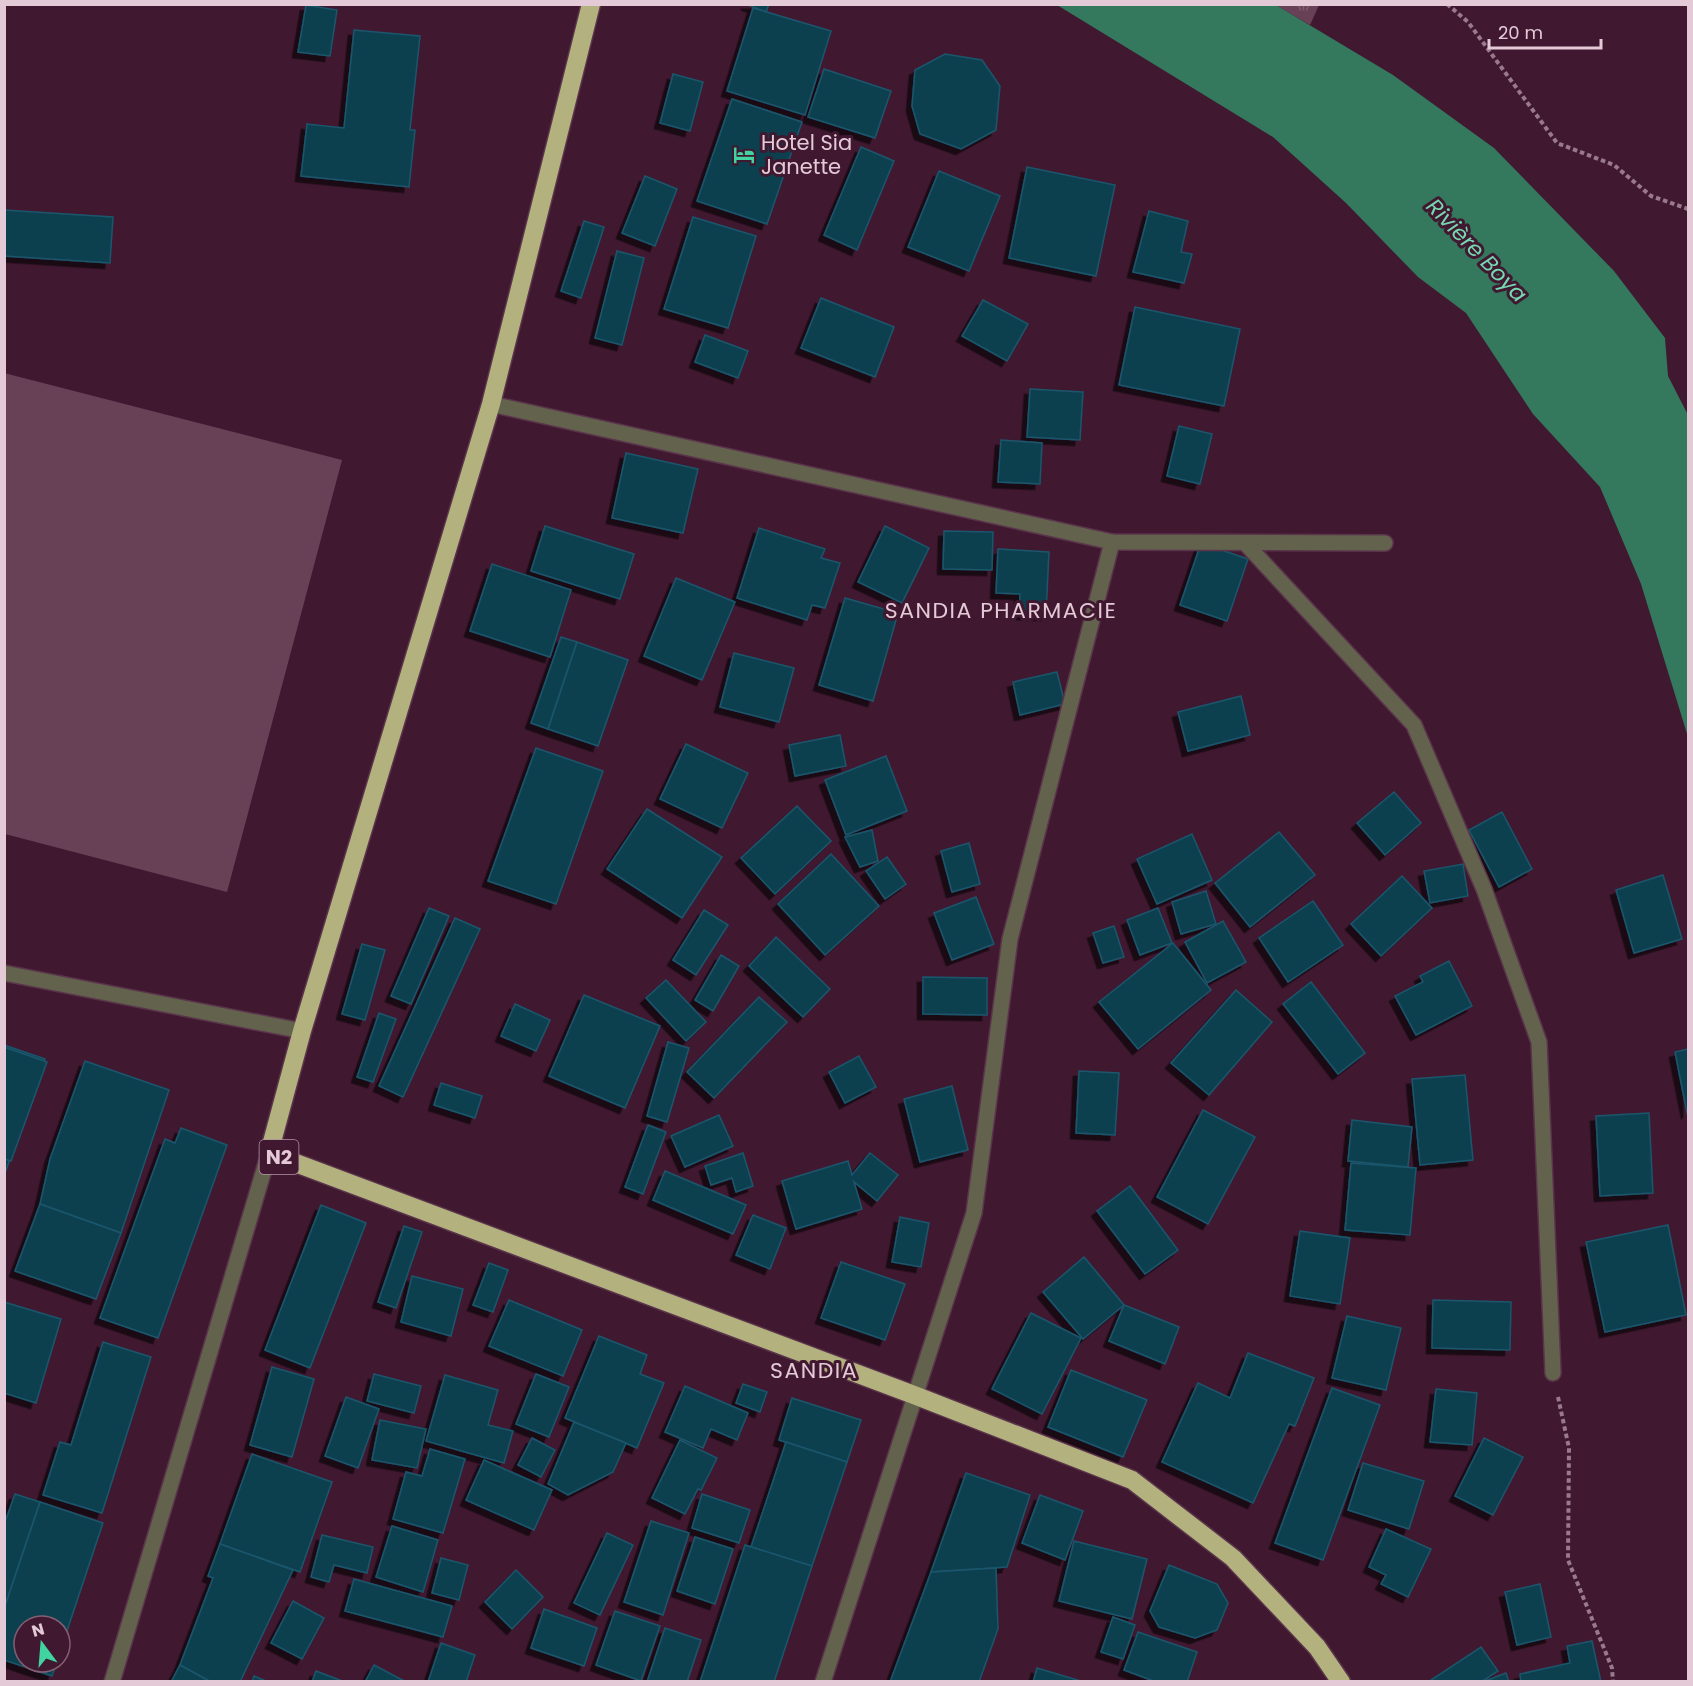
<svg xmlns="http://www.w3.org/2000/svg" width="1693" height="1686" font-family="Poppins,sans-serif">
<defs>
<pattern id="grass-tufts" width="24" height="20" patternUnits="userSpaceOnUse" patternTransform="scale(1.5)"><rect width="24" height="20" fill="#694157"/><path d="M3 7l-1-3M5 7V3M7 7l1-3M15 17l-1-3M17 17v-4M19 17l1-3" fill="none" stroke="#7e5b6e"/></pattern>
<filter id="shadow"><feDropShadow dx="-5.5" dy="5.5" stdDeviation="0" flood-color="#0009"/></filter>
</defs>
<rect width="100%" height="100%" fill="#401830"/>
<polygon fill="url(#grass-tufts)" points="1276,5 1319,5 1310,25"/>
<polygon fill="#694157" points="4,373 342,460 227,892 5,834"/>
<polygon fill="#34785e" points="1057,5 1276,5 1393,75 1494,148 1614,271 1665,338 1668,376 1688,415 1688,737 1641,584 1600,487 1533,414 1466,313 1418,277 1346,203 1273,137"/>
<g fill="#113f4f" stroke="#1a576d" stroke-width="1.5" filter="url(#shadow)">
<polygon points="746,4 769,4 766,12"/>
<polygon points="306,5 337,10 330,56 298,52"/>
<polygon points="753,8 831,31 805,115 727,91"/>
<polygon points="354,30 420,36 410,130 415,130 409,187 301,176 307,124 344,128"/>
<polygon points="945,54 982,60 1000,86 996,130 961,149 920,134 912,106 915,70"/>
<polygon points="824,69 891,91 875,138 808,117"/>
<polygon points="673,74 703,82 690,131 660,123"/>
<polygon points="732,99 802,122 767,224 697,201"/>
<polygon points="861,147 894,161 857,250 824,235"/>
<polygon points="1027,167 1115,185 1096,276 1009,258"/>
<polygon points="939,171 1000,196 969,271 908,247"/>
<polygon points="645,176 677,189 655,246 622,233"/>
<polygon points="4,210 113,217 110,263 4,256"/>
<polygon points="1149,211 1188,221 1181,252 1192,254 1184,283 1133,272"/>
<polygon points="693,217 756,236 728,328 664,309"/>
<polygon points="584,221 604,227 581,298 561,291"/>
<polygon points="617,251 644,258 622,345 595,338"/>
<polygon points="821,298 894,327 875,377 801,348"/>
<polygon points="983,300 1028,324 1007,361 962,336"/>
<polygon points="1135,307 1240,329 1224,406 1119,385"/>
<polygon points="705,335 748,351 738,378 695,362"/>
<polygon points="1030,389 1083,392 1080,440 1027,437"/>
<polygon points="1179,426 1212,434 1200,484 1167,476"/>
<polygon points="1001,440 1042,443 1040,484 998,482"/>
<polygon points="626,453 698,469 683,533 612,518"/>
<polygon points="545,526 634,554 620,599 531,571"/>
<polygon points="885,526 929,548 902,603 858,582"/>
<polygon points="759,528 825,549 821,558 840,563 825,608 812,605 807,620 737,598"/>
<polygon points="944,531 993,532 992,570 943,569"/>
<polygon points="1201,543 1248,559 1227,621 1180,605"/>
<polygon points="998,549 1049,552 1046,615 1019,614 1020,594 996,593"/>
<polygon points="492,564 571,590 550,657 470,631"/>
<polygon points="676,578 735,602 702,680 644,656"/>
<polygon points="845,598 898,613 873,701 819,685"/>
<polygon points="561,637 577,642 548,729 531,723"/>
<polygon points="577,642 628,660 598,746 548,729"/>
<polygon points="734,653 794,668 779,722 720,707"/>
<polygon points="1057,672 1065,704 1020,715 1013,682"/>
<polygon points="1241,696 1250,735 1188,751 1178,712"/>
<polygon points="840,735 846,766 795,776 789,745"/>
<polygon points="686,744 748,773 722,828 660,799"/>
<polygon points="536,748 603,771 556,904 488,881"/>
<polygon points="886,756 907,811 846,835 825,780"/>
<polygon points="1394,792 1421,823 1385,855 1357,823"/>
<polygon points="797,806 831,841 775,894 741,858"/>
<polygon points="647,809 722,857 682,918 607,869"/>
<polygon points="1502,812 1532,869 1499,887 1469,830"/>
<polygon points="872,830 878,861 860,867 845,837"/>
<polygon points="1279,832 1315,875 1250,927 1215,883"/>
<polygon points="1192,834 1212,880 1157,904 1137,859"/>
<polygon points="969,843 980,884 952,892 941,851"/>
<polygon points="831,854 879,906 825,955 778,904"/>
<polygon points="887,857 906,884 885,899 866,871"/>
<polygon points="1463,864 1468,896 1430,903 1424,871"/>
<polygon points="1663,875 1682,939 1634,953 1616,890"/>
<polygon points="1402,876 1432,908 1381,956 1351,924"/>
<polygon points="1206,891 1216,924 1181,934 1172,902"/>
<polygon points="976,897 994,944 952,960 934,913"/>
<polygon points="1313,901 1343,945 1288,982 1259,938"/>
<polygon points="429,908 449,916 411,1004 391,996"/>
<polygon points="1158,908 1172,943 1140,955 1127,920"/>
<polygon points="704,910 728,925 696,975 673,960"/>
<polygon points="455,918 480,929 403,1097 379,1086"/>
<polygon points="1223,921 1246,962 1207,983 1185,942"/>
<polygon points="1114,926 1124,957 1103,963 1093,933"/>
<polygon points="776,937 830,989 803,1017 749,966"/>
<polygon points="1173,943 1211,990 1138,1049 1099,1002"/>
<polygon points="362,944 385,950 365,1020 342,1014"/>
<polygon points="721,955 739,966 713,1011 695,1000"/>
<polygon points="1449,961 1472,1006 1416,1035 1395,996 1423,982 1420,976"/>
<polygon points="923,977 987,978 987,1015 923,1014"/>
<polygon points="666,980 706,1022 686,1041 646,998"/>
<polygon points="1311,982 1365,1053 1338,1074 1283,1004"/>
<polygon points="1236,990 1272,1022 1209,1095 1171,1063"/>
<polygon points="584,995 660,1026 625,1108 549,1076"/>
<polygon points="759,997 787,1022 714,1098 687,1072"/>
<polygon points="515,1004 550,1020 536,1051 501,1036"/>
<polygon points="379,1013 396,1019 373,1082 357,1077"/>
<polygon points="668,1042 689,1048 667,1122 647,1116"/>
<polygon points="4,1045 45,1059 4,1176"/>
<polygon points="4,1047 47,1062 11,1161 4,1159"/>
<polygon points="1688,1049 1688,1112 1687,1113 1675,1052"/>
<polygon points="859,1056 876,1087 845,1103 829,1072"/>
<polygon points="85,1061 169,1090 121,1233 40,1204 50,1159"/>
<polygon points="1079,1071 1119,1073 1115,1135 1076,1133"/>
<polygon points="1465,1075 1473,1160 1420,1165 1412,1079"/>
<polygon points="441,1083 482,1096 475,1118 434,1105"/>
<polygon points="952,1086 968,1150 920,1162 904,1099"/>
<polygon points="1203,1110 1255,1137 1208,1224 1157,1197"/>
<polygon points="1649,1113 1653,1193 1600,1196 1596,1116"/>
<polygon points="719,1115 733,1146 685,1167 671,1136"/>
<polygon points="1352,1120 1412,1127 1408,1167 1348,1161"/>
<polygon points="648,1125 666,1132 643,1194 625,1187"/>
<polygon points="181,1128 227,1145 158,1338 100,1318 165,1139 175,1143"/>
<polygon points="743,1153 753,1186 736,1192 732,1178 711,1185 705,1166"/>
<polygon points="870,1153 898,1175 877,1201 854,1182 862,1209 796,1229 782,1181 848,1161 852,1175"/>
<polygon points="1351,1163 1416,1168 1410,1235 1345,1230"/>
<polygon points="665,1171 746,1205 733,1234 653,1200"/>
<polygon points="1130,1186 1178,1250 1145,1274 1097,1211"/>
<polygon points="40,1204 121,1233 96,1299 15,1271"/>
<polygon points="321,1205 366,1223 310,1368 265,1350"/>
<polygon points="753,1215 786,1228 770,1269 736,1255"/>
<polygon points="900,1217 929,1223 921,1267 892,1262"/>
<polygon points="1668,1225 1686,1315 1605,1332 1586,1242"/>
<polygon points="404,1226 422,1232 396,1308 378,1302"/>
<polygon points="1300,1231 1350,1238 1340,1304 1290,1296"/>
<polygon points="1084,1257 1124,1305 1083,1339 1043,1292"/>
<polygon points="841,1262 905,1284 885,1340 821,1318"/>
<polygon points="489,1263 508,1270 493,1312 473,1305"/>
<polygon points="412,1276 463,1289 451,1336 401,1322"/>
<polygon points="509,1300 582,1330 563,1376 489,1346"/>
<polygon points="1433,1300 1511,1302 1510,1350 1432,1348"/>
<polygon points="4,1302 61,1319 36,1403 4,1393"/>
<polygon points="1124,1305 1179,1327 1165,1364 1109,1341"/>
<polygon points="1031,1313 1081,1338 1042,1414 992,1389"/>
<polygon points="1347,1316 1401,1328 1386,1390 1332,1378"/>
<polygon points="599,1336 647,1355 640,1374 664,1383 637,1448 565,1418"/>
<polygon points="103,1342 151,1357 102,1513 43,1495 60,1442 71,1445"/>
<polygon points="1248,1353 1314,1378 1295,1426 1289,1424 1253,1503 1162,1462 1198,1383 1230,1398"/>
<polygon points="272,1367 314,1379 292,1457 250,1445"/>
<polygon points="1071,1370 1147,1400 1123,1457 1048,1427"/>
<polygon points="374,1374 421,1386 414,1413 367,1401"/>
<polygon points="536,1374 569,1387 549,1437 516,1424"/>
<polygon points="445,1375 498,1390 488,1425 513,1431 504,1463 426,1441"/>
<polygon points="743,1384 767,1392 760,1412 736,1403"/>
<polygon points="685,1386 748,1413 737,1440 711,1429 703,1448 665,1432"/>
<polygon points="1332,1388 1380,1405 1323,1560 1275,1543"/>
<polygon points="1436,1389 1477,1393 1472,1445 1430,1442"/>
<polygon points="346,1397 379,1409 358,1468 325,1456"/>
<polygon points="792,1398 861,1420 847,1462 779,1440"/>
<polygon points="380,1420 426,1429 417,1468 372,1460"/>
<polygon points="574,1422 626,1443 613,1472 568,1495 548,1484"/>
<polygon points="532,1438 555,1450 541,1477 518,1465"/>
<polygon points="1484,1438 1523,1457 1493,1515 1455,1496"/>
<polygon points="680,1440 717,1458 701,1490 698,1489 685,1514 652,1498"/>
<polygon points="786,1442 847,1462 812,1566 751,1547"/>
<polygon points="430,1449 465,1459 443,1533 393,1519 406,1472 422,1476"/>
<polygon points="252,1454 332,1482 300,1572 220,1544"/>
<polygon points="484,1460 552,1490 534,1530 466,1500"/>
<polygon points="1363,1463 1424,1481 1409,1529 1348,1510"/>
<polygon points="966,1473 1030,1495 1007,1567 931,1572"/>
<polygon points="15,1494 40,1502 4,1609 4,1525"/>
<polygon points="702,1494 750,1510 739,1543 692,1528"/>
<polygon points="1040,1495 1083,1511 1065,1560 1022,1543"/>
<polygon points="40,1502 103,1523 60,1652 60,1626 24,1626 24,1662 57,1662 52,1676 4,1660 4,1609"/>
<polygon points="651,1521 689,1533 663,1615 624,1602"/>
<polygon points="392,1526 438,1540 423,1592 376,1577"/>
<polygon points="1386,1529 1431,1549 1408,1597 1381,1584 1386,1575 1369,1567"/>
<polygon points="607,1533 633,1545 600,1615 574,1603"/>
<polygon points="322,1535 373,1547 367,1573 334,1565 329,1582 311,1577"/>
<polygon points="695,1537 733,1549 715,1604 677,1591"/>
<polygon points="1074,1541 1147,1559 1132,1619 1059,1601"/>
<polygon points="220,1544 293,1570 240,1682 211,1682 180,1665 213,1578 208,1576"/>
<polygon points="745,1545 812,1566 774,1682 700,1682"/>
<polygon points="441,1558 468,1565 459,1600 432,1593"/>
<polygon points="1169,1565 1217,1584 1228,1603 1217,1630 1195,1638 1159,1627 1150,1611"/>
<polygon points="996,1568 998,1629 979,1682 890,1682 931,1572"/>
<polygon points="516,1570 543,1597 512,1629 485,1602"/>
<polygon points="354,1579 452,1606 443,1637 345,1611"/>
<polygon points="1540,1584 1551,1637 1517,1645 1505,1592"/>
<polygon points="293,1601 324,1618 302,1659 271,1643"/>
<polygon points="544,1609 597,1628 584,1666 531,1648"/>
<polygon points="615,1611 660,1626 641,1681 596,1665"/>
<polygon points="1113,1617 1135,1625 1123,1659 1101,1652"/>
<polygon points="665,1628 701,1640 687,1682 647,1682"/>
<polygon points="1138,1632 1197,1652 1187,1682 1156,1682 1124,1670"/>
<polygon points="1592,1641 1601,1682 1521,1682 1520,1674 1570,1663 1567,1646"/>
<polygon points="441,1643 475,1655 466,1682 428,1682"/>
<polygon points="1481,1647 1498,1671 1481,1682 1428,1682"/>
<polygon points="180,1665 211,1682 171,1682"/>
<polygon points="374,1665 406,1682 365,1682"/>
<polygon points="1037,1668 1084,1682 1033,1682"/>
<polygon points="316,1671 345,1682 312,1682"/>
<polygon points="1506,1673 1509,1682 1482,1682"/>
<polygon points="254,1676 268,1682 252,1682"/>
</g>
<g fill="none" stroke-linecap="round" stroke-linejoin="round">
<defs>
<g id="minor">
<polyline points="491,404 1112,542 1385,543"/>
<polyline points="1245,543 1414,725 1484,889 1539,1042 1553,1373"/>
<polyline points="4,973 302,1031"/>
<polyline points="112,1682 269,1153"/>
<polyline points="823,1682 974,1213 1010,939 1112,542"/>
</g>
<polyline id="highway" points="591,4 491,404 302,1031 269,1153 914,1395 1132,1480 1233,1558 1317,1647 1341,1682"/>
</defs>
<use href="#minor" stroke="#5a344b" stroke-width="18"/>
<use href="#highway" stroke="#5a344b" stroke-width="21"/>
<g stroke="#99798b" stroke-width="4" stroke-dasharray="4.5 3" stroke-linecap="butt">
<polyline points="1447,4 1468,22 1557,143 1614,165 1651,196 1688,209"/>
<polyline points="1558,1397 1569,1448 1568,1560 1612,1668 1613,1682"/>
</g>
<use href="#minor" stroke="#63624d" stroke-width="15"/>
<use href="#highway" stroke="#b3b17d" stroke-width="18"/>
</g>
<defs>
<symbol id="hotel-bare" viewBox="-9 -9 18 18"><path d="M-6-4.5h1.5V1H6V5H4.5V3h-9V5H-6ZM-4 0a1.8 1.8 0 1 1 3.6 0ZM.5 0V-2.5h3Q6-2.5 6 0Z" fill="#41d4a1" stroke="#401830" stroke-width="2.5" paint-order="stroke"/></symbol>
</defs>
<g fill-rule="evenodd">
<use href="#hotel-bare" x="729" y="140" width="30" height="30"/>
</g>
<g text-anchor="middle" stroke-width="6" stroke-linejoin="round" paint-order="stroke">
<rect fill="#401830" stroke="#b395a5" stroke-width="1.5" x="259.5" y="1140" width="39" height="34" rx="4.5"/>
<g font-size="20" font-weight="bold" fill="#e4cad7">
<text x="279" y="1164">N2</text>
</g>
<g font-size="21" fill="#e4cad7" stroke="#401830" text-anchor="start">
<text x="761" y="150">Hotel Sia<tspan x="761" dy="24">Janette</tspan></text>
</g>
<g font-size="22" font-style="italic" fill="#75d8b0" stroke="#401830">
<text transform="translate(1477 250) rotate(46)" y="8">Rivière Boya</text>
</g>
<g font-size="22" letter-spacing="1.5" fill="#e4cad7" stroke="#401830">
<text x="1001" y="618">SANDIA PHARMACIE</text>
<text x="814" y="1378">SANDIA</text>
</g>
</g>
<rect width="1693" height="1686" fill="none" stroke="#e4cad7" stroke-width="12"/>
<g transform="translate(42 1644) rotate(344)"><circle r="28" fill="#401830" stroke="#825f73" stroke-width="1.5"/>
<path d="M0-4.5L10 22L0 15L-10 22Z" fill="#41d4a1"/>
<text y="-9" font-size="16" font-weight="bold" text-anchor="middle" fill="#e4cad7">N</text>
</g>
<path d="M1489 39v9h112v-9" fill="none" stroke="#e4cad7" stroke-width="3"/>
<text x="1498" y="39" font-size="18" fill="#e4cad7" stroke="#401830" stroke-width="4.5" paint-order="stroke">20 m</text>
</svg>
